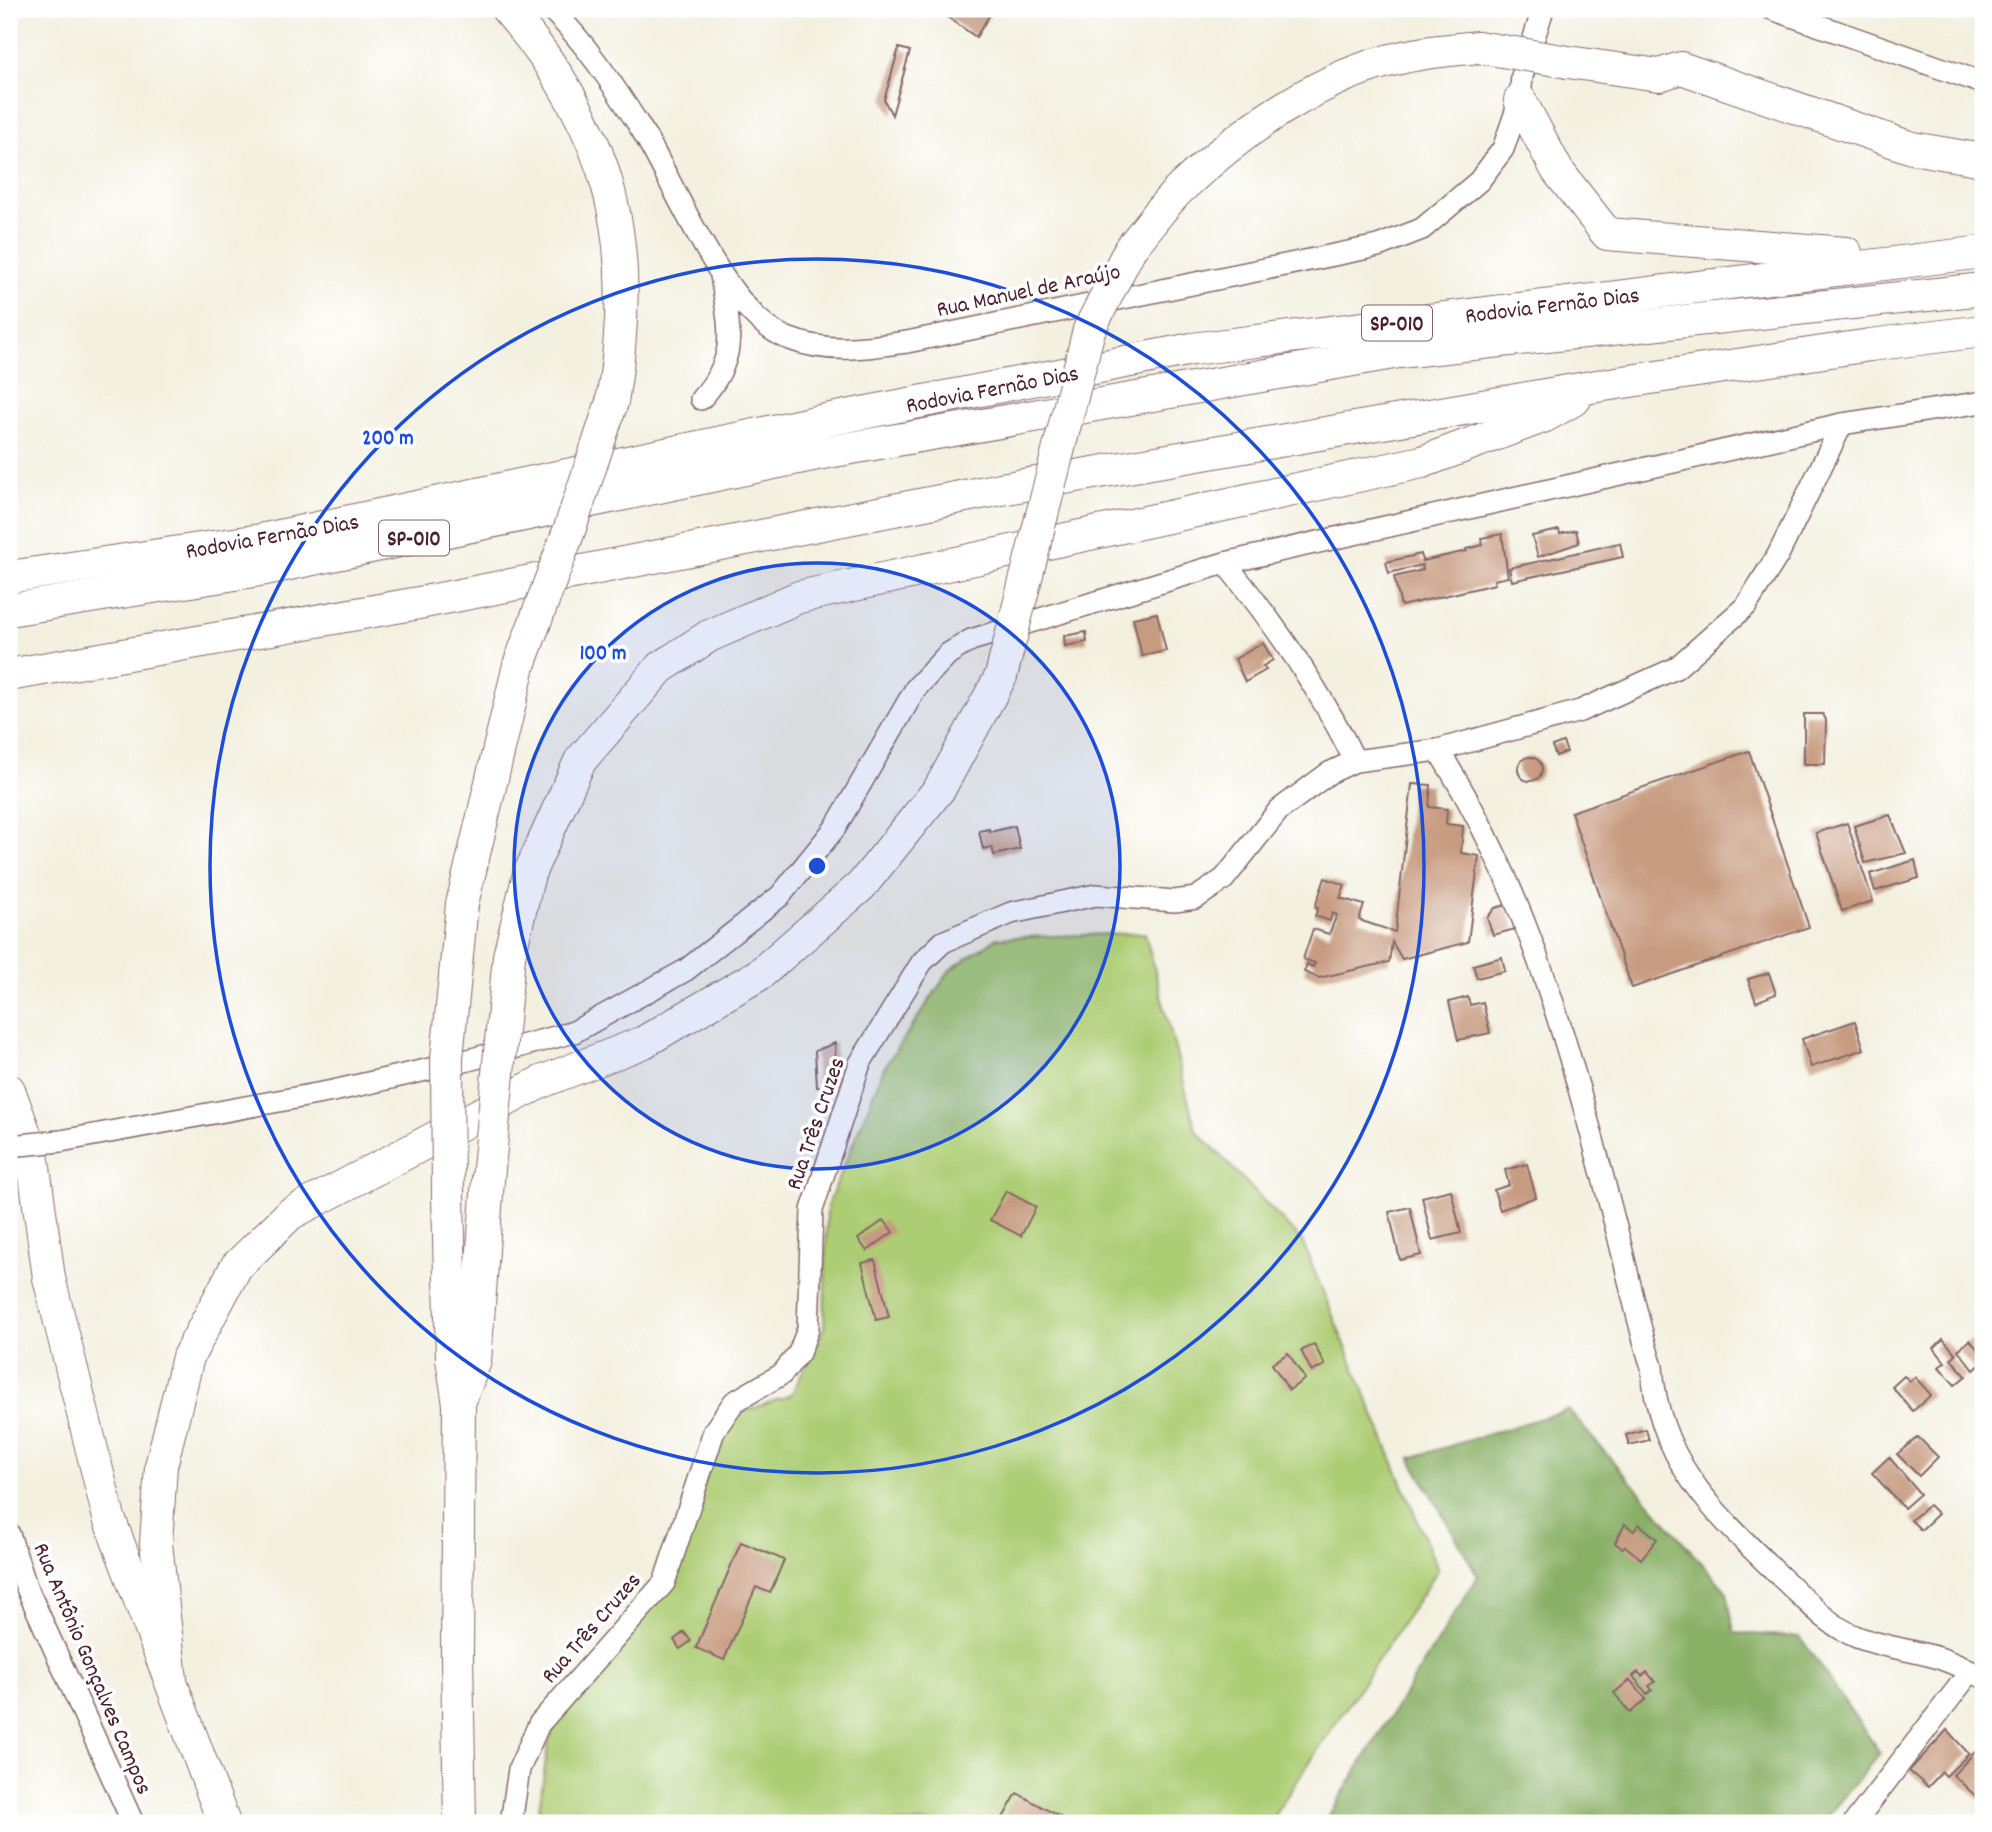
<svg xmlns="http://www.w3.org/2000/svg" width="1992" height="1832" font-family="Dekko,sans-serif">
<rect width="100%" height="100%" fill="#fff"/>
<filter id="ink" filterUnits="userSpaceOnUse"><feTurbulence type="fractalNoise" baseFrequency=".0143" numOctaves="2"/><feDisplacementMap in="SourceGraphic" scale="14" xChannelSelector="R" yChannelSelector="G"/><feConvolveMatrix kernelMatrix="1 2 1 2 8 2 1 2 1" color-interpolation-filters="sRGB"/></filter>
<filter id="wash" filterUnits="userSpaceOnUse"><feTurbulence type="fractalNoise" baseFrequency=".00686" numOctaves="4" result="noise"/><feDisplacementMap in="SourceGraphic" scale="28" xChannelSelector="R" yChannelSelector="G"/><feGaussianBlur stdDeviation="1.57" result="paint"/><feColorMatrix in="noise" values="0 0 0 0 0 0 0 0 0 0 0 0 0 0 0 0 0 1.4 0 .05"/><feComposite in="paint" operator="in"/></filter>
<g filter="url(#wash)">
<rect width="100%" height="100%" fill="#f3f0df"/>
<polygon fill="#adcd75" stroke="#7c7650" stroke-width="2" points="1145,933 1196,1130 1302,1241 1438,1570 1269,1823 537,1823 548,1745 557,1717 669,1586 713,1459 737,1414 791,1395 824,1328 827,1207 884,1068 950,970 997,938"/>
<polygon fill="#8ab066" stroke="#6a6848" stroke-width="2" points="1568,1410 1727,1592 1734,1633 1800,1637 1880,1753 1822,1823 1324,1823 1478,1576 1410,1458"/>
<g id="blocks">
<g fill="#c79b80">
<polygon points="936,9 993,9 976,37"/>
<polygon points="899,48 910,51 892,115 884,100"/>
<polygon points="1559,530 1560,534 1576,530 1579,543 1538,557 1532,536"/>
<polygon points="1502,534 1508,577 1494,580 1495,584 1401,606 1394,577 1423,570 1422,565 1389,573 1386,562 1421,554 1422,561 1467,551 1466,549 1483,545 1481,538"/>
<polygon points="1620,543 1623,557 1512,581 1509,568"/>
<polygon points="1157,613 1166,651 1142,656 1133,618"/>
<polygon points="1086,632 1087,642 1065,646 1064,636"/>
<polygon points="1263,643 1273,660 1263,666 1266,670 1245,682 1235,659"/>
<polygon points="1804,714 1823,714 1826,720 1825,764 1804,764"/>
<polygon points="1563,742 1567,752 1556,756 1552,746"/>
<polygon points="1749,751 1809,927 1632,988 1571,812"/>
<circle cx="1530" cy="769" r="12"/>
<polygon points="1412,784 1431,785 1429,807 1447,809 1446,824 1463,826 1461,853 1479,856 1468,942 1402,959 1392,942 1389,962 1319,978 1304,972 1307,964 1313,967 1315,963 1303,959 1313,929 1329,934 1337,915 1332,913 1330,921 1315,916 1318,908 1315,907 1325,878 1345,885 1340,898 1364,905 1359,920 1395,932"/>
<polygon points="1890,815 1906,853 1865,863 1854,826"/>
<polygon points="1847,823 1873,901 1842,911 1816,833"/>
<polygon points="1015,826 1020,849 994,855 992,847 983,849 979,831 989,829 990,832"/>
<polygon points="1915,860 1919,878 1875,891 1870,874"/>
<polygon points="1506,905 1515,929 1493,935 1487,918 1495,908"/>
<polygon points="1502,957 1505,971 1477,978 1473,965"/>
<polygon points="1769,973 1776,994 1756,1002 1748,979"/>
<polygon points="1468,997 1470,1005 1483,1002 1490,1033 1458,1040 1449,1002"/>
<polygon points="1855,1021 1864,1049 1811,1067 1802,1039"/>
<polygon points="835,1043 836,1086 817,1087 815,1051"/>
<polygon points="1527,1164 1536,1197 1500,1210 1494,1190 1509,1185 1505,1170"/>
<polygon points="1451,1190 1461,1233 1432,1240 1422,1197"/>
<polygon points="1006,1191 1036,1207 1021,1236 990,1220"/>
<polygon points="1410,1207 1421,1255 1400,1260 1389,1212"/>
<polygon points="884,1220 893,1232 867,1251 858,1239"/>
<polygon points="875,1260 889,1317 876,1320 862,1263"/>
<polygon points="1943,1339 1956,1354 1951,1359 1966,1376 1955,1385 1939,1367 1945,1362 1934,1348"/>
<polygon points="1970,1340 1983,1356 1983,1362 1974,1370 1958,1350"/>
<polygon points="1314,1344 1325,1365 1312,1372 1301,1351"/>
<polygon points="1288,1353 1305,1379 1289,1390 1272,1364"/>
<polygon points="1904,1376 1910,1381 1915,1377 1931,1395 1913,1411 1892,1387"/>
<polygon points="1646,1429 1649,1440 1629,1445 1626,1435"/>
<polygon points="1918,1437 1938,1457 1919,1476 1897,1454"/>
<polygon points="1889,1457 1920,1494 1904,1508 1872,1473"/>
<polygon points="1929,1505 1938,1514 1921,1530 1911,1520"/>
<polygon points="1625,1524 1634,1531 1639,1524 1657,1539 1641,1559 1625,1546 1622,1548 1615,1543"/>
<polygon points="741,1542 784,1560 770,1593 756,1587 724,1660 696,1648"/>
<polygon points="684,1632 691,1641 680,1649 674,1640"/>
<polygon points="1638,1672 1642,1676 1647,1672 1655,1682 1649,1686 1652,1690 1647,1694 1633,1676"/>
<polygon points="1630,1680 1646,1699 1630,1713 1614,1693"/>
<polygon points="1947,1730 1969,1754 1946,1776 1942,1772 1928,1787 1909,1771"/>
<polygon points="1976,1751 1983,1758 1983,1803 1953,1775"/>
<polygon points="1017,1793 1071,1823 1000,1823"/>
</g>
</g>
</g>
<g filter="url(#ink)">
<use href="#blocks" fill-opacity="0" stroke="#85686a" stroke-width="2"/>
<g fill="none" stroke-linecap="round" stroke-linejoin="round">
<defs>
<g id="minor">
<path d="M551,9c34,33 63,77 89,118 35,56 84,186 147,211 40,16 78,10 120,4l471,-96 44,-17 57,-48 24,-32 17,-49 2,-24 21,-67"/>
<polyline points="1772,9 1983,83"/>
<path d="M701,399c39,-43 28,-71 20,-124"/>
<path d="M1225,563c51,62 95,126 130,198"/>
<path d="M1438,750c95,148 137,321 181,489 11,43 19,86 33,128 6,96 65,148 130,211 23,21 45,47 75,59 26,10 55,13 82,21 15,5 30,13 44,19"/>
<polyline points="61,1141 333,1091 457,1063 574,1032 686,970 780,896 835,828 916,688 948,654 971,640 1225,563 1842,424 1983,402"/>
<polyline points="9,1534 26,1586 133,1823"/>
<polyline points="511,1823 519,1769 539,1724 664,1583 714,1431 734,1402 782,1374 799,1353 808,1329 812,1210 860,1063 922,962 943,942 1011,913 1096,895 1175,901 1196,898 1224,879 1279,810 1329,773 1355,761 1438,750 1580,711 1676,668 1746,606 1778,555 1842,424"/>
<polyline points="1854,1823 1970,1672"/>
</g>
<g id="highway">
<path d="M507,9c107,123 131,235 105,393"/>
<polyline points="1568,62 1659,75 1681,68 1912,148 1983,160"/>
<polyline points="1520,100 1557,170 1607,234 1846,253"/>
<path d="M1130,249c17,-20 32,-43 51,-61 60,-57 141,-114 223,-131 24,-6 49,-7 74,-10"/>
<polyline points="9,577 261,540 816,422 1192,349 1983,252"/>
<polyline points="9,610 260,570 817,454 1399,352 1983,289"/>
<polyline points="9,675 419,603 1001,489 1597,386 1870,345 1983,331"/>
<polyline points="529,874 580,761 660,668 709,636 799,597 1422,462 1545,416 1575,399"/>
<polyline points="462,904 519,665"/>
<polyline points="9,1090 32,1153 49,1278 109,1518 224,1823"/>
<polyline points="448,1196 452,1359 459,1404 457,1654 460,1823"/>
<polyline points="459,1403 475,1361 488,1180"/>
<polyline points="171,1680 156,1543 161,1466 188,1357 236,1267 290,1214 541,1082 644,1042 760,974 861,886 940,788 1001,676"/>
</g>
</defs>
<use href="#minor" stroke="#85686a" stroke-width="24"/>
<use href="#highway" stroke="#85686a" stroke-width="34"/>
<use href="#minor" stroke="#fff" stroke-width="21"/>
<use href="#highway" stroke="#fff" stroke-width="32"/>
<defs>
<polyline id="minor-bridge" points="9,1146 61,1141"/>
<g id="highway-bridge">
<polyline points="1478,47 1568,62"/>
<polyline points="519,665 570,528 612,402"/>
<polyline points="1001,676 1089,330 1130,249"/>
<polyline points="488,1180 509,956 529,874"/>
<polyline points="448,1196 447,1058 462,904"/>
</g>
</defs>
<use href="#minor-bridge" stroke="#85686a" stroke-width="24" stroke-linecap="butt"/>
<use href="#highway-bridge" stroke="#85686a" stroke-width="34" stroke-linecap="butt"/>
<use href="#minor-bridge" stroke="#fff" stroke-width="21"/>
<use href="#highway-bridge" stroke="#fff" stroke-width="32"/>
</g>
</g>
<circle cx="817" cy="866" r="303" fill="#1d4ed8" fill-opacity=".12"/>
<g fill="none" stroke="#1d4ed8" stroke-width="3.5">
<circle cx="817" cy="866" r="303"/>
<circle cx="817" cy="866" r="607"/>
</g>
<g text-anchor="middle" stroke-width="7" stroke-linejoin="round" paint-order="stroke">
<g fill="#fff" stroke="#80626b" stroke-width="2">
<rect x="1362" y="305.5" width="70" height="35" rx="5"/>
<rect x="379" y="520.5" width="70" height="35" rx="5"/>
</g>
<g font-size="21" font-weight="bold" fill="#4a1f2b">
<text x="1397" y="330">SP-010</text>
<text x="414" y="545">SP-010</text>
</g>
<g font-size="23" fill="#4a1f2b" stroke="#fff">
<text transform="translate(1028 289) rotate(-12)" y="8">Rua Manuel de Araújo</text>
<text transform="translate(1552 304) rotate(-7)" y="8">Rodovia Fernão Dias</text>
<text transform="translate(992 388) rotate(-11)" y="8">Rodovia Fernão Dias</text>
<text transform="translate(272 535) rotate(-10)" y="8">Rodovia Fernão Dias</text>
<text transform="translate(814 1123) rotate(-71)" y="8">Rua Três Cruzes</text>
<text transform="translate(590 1627) rotate(-49)" y="8">Rua Três Cruzes</text>
<text transform="translate(94 1668) rotate(67)" y="8">Rua Antônio Gonçalves Campos</text>
</g>
</g>
<circle cx="817" cy="866" r="10" fill="#1d4ed8" stroke="#fff" stroke-width="3.5"/>
<g font-size="21" text-anchor="middle" font-weight="bold" fill="#1d4ed8" stroke="#fff" stroke-width="7" stroke-linejoin="round" paint-order="stroke">
<text x="388" y="444">200 m</text>
<text x="603" y="659">100 m</text>
</g>
<rect width="1992" height="1832" fill="none" stroke="#fff" stroke-width="35"/>
</svg>
